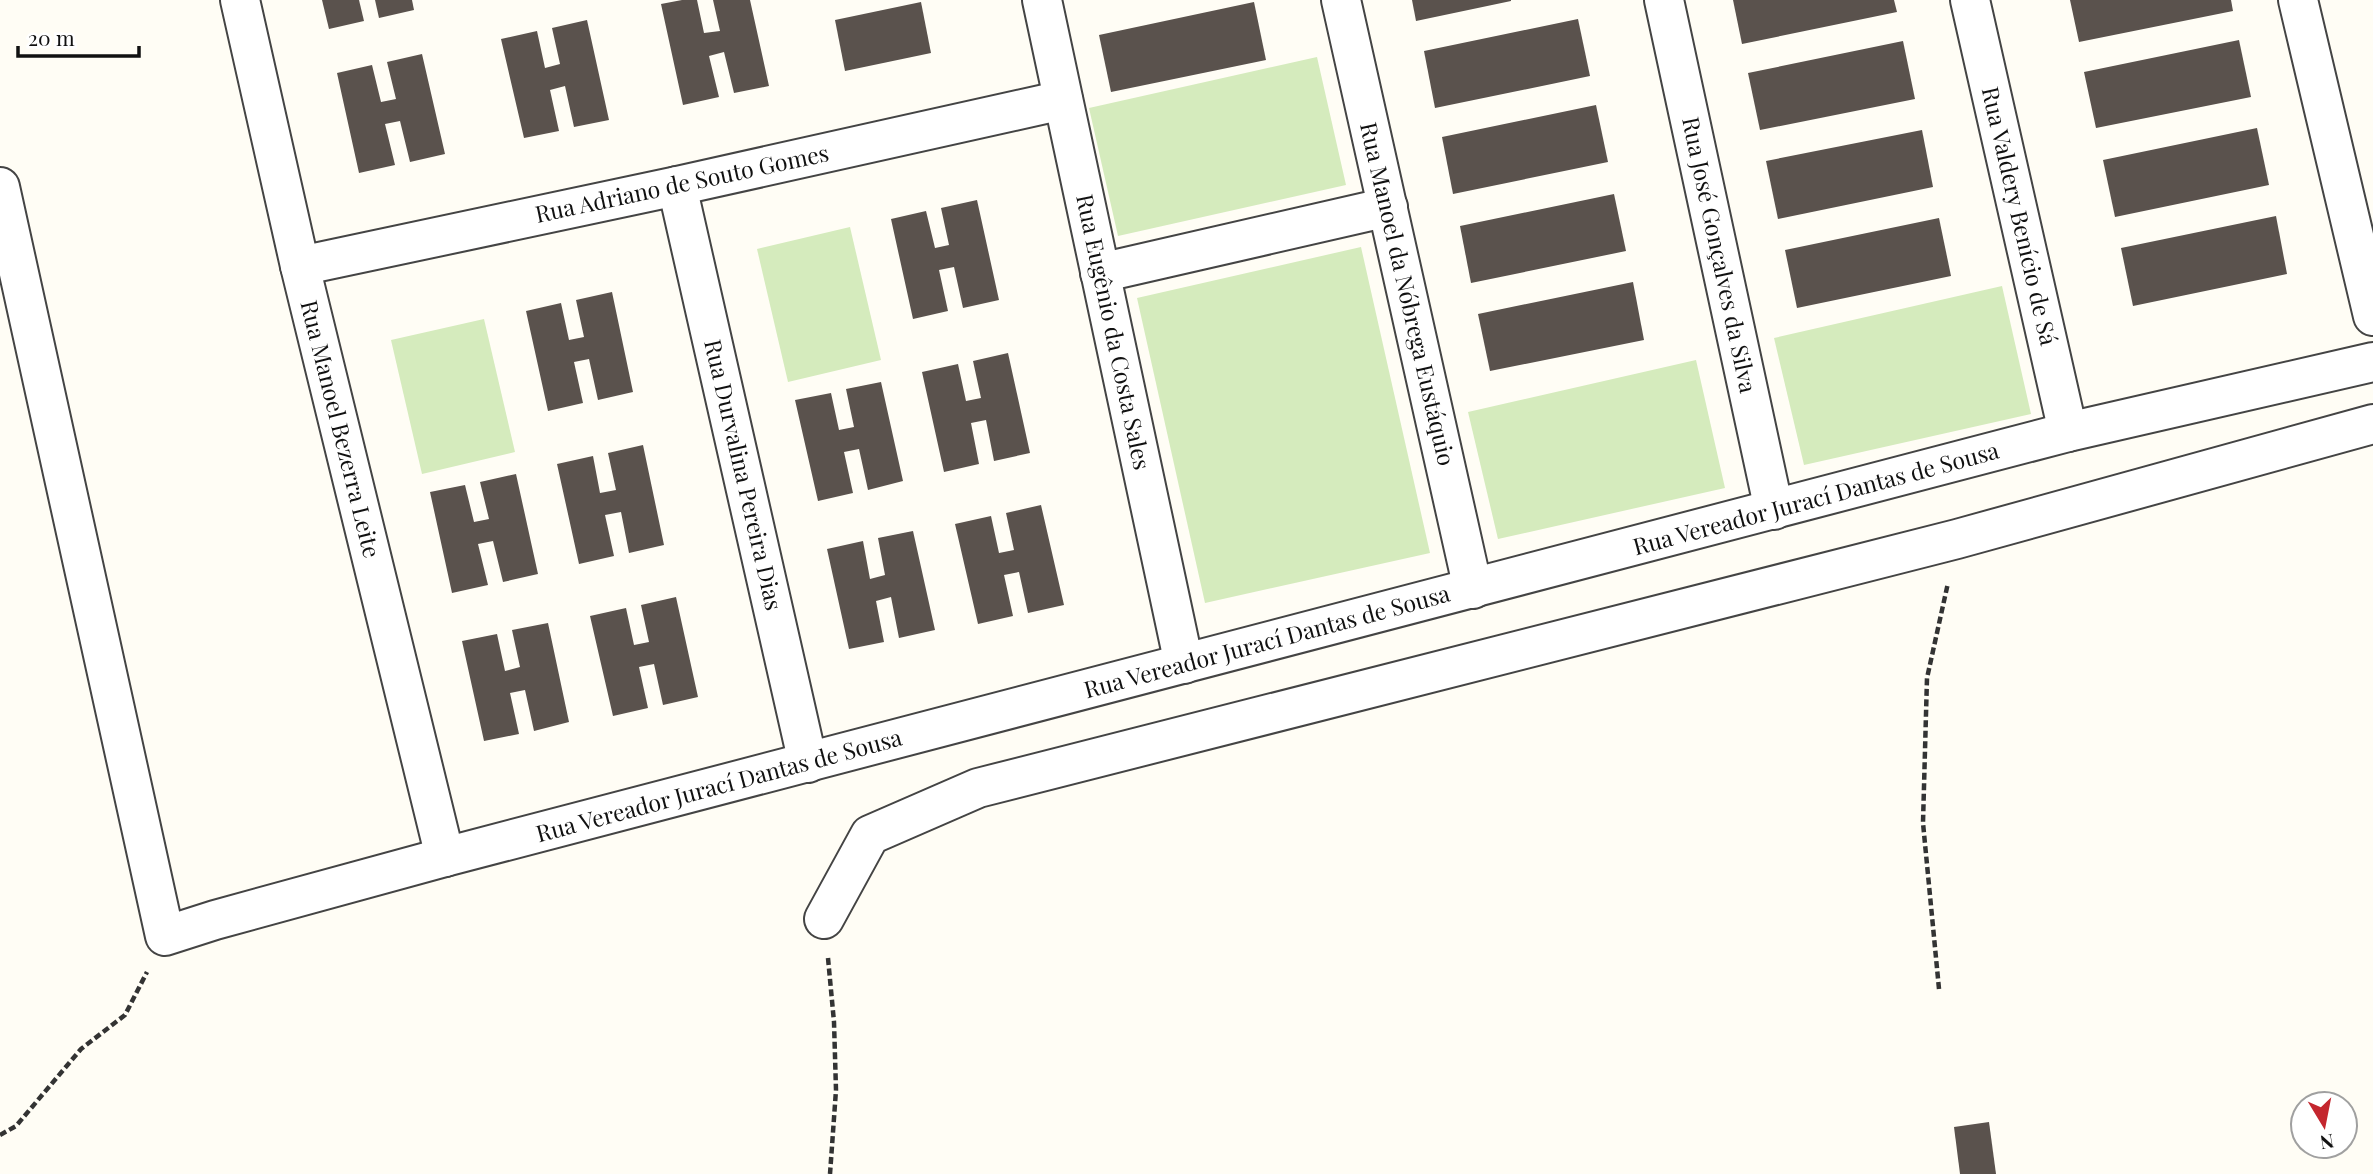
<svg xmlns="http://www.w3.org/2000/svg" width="2373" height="1174" font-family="'Playfair Display',serif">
<rect width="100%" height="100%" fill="#fffdf5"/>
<g fill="#d5ebbd">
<polygon points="1317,57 1346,185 1118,236 1089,108"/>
<polygon points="850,227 881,360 788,382 757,249"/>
<polygon points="1361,247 1430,553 1205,603 1137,298"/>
<polygon points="2002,286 2031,414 1804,465 1774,338"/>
<polygon points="484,319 515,452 422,474 391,340"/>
<polygon points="1696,360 1725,488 1498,539 1468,412"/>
</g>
<g fill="#5a524d">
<polygon points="322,0 359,0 364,21 329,29"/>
<polygon points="375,0 412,0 414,10 379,18"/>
<polygon points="682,0 697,0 704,33 720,31 713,0 750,0 769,86 734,93 724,52 709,56 719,97 683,105 661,4"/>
<polygon points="1412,0 1511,0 1511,1 1416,21"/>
<polygon points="1733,0 1894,0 1897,12 1742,44"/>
<polygon points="2070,0 2231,0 2233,11 2079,42"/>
<polygon points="921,2 931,53 845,71 835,20"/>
<polygon points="1254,2 1266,60 1111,92 1099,35"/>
<polygon points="1578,19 1590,76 1435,108 1424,51"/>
<polygon points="587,20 609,120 574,127 565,86 550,90 559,131 524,138 501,39 537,31 545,68 560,64 552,28"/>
<polygon points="2239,40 2251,97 2096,128 2084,72"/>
<polygon points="1903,41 1915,99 1760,130 1748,73"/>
<polygon points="422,54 445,154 410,162 400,121 385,124 395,165 359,173 337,73 372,65 381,102 396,99 387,62"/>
<polygon points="1596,105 1608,162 1453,194 1442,137"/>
<polygon points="2257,128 2269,185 2115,217 2103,160"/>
<polygon points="1922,130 1933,187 1778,219 1766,161"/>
<polygon points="1614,194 1626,251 1471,283 1460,226"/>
<polygon points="977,200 999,300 963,308 954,267 939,270 948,311 913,319 891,219 926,211 935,248 949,245 941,208"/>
<polygon points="2276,216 2287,274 2133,306 2121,248"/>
<polygon points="1939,218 1951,276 1797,308 1785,250"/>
<polygon points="1633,282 1644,340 1490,371 1478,314"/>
<polygon points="612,292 633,392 598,400 589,359 574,362 583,403 548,411 526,311 561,303 569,340 584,337 576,300"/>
<polygon points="1008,353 1030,453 994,461 986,420 971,423 979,464 944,472 922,372 958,364 966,401 981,398 973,361"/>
<polygon points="881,382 903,481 868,490 859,449 844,452 853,493 818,501 795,400 831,393 839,430 854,427 846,389"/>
<polygon points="643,445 664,545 629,553 621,512 605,515 614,556 579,564 557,464 593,456 600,493 616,490 608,453"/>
<polygon points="516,474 538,574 503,582 493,541 478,544 488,585 452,593 430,492 465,485 474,522 489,519 480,482"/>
<polygon points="1041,505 1064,605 1028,613 1019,572 1004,575 1013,616 978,624 955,524 991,516 999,553 1014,550 1006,513"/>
<polygon points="913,531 935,630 899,638 891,597 876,601 884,642 849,649 827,549 863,541 870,579 885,575 878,538"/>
<polygon points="676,597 698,697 663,705 654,664 639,667 648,708 613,716 590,616 626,608 634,645 649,642 641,605"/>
<polygon points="548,623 569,722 534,731 525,690 510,693 519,734 484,741 462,641 497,634 505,671 520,667 512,630"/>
<polygon points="1989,1122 1996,1174 1960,1174 1954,1127"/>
</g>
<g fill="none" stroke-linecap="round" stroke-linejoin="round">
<defs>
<g id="street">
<polyline points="240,0 300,266 445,857"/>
<polyline points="1042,0 1184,664"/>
<polyline points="1341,0 1473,589"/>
<polyline points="1664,0 1774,510"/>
<polyline points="1970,0 2068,432"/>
<polyline points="2298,0 2373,316"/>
<polyline points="677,186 808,763"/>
<polyline points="0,187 165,936 215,920 445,857 2068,432 2373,362"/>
<polyline points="300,266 677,186 1063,100"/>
<polyline points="1100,273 1388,207"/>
<polyline points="824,919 870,835 978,788 1957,539 2373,424"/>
</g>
</defs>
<use href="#street" stroke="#444" stroke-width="42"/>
<g stroke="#333" stroke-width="4.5" stroke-dasharray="7 3.5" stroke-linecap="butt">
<polyline points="828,958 834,1022 836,1090 830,1174"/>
<polyline points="1939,989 1923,823 1927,678 1948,583"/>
<polyline points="0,1135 16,1126 81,1049 125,1015 147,972"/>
</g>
<use href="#street" stroke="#fff" stroke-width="38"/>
</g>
<g text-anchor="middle" stroke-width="7" stroke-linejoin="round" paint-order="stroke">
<g font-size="23" fill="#111" stroke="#fff">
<text transform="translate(682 184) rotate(-12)" y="8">Rua Adriano de Souto Gomes</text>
<text transform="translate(2019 216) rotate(77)" y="8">Rua Valdery Benício de Sá</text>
<text transform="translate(1719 255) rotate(78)" y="8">Rua José Gonçalves da Silva</text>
<text transform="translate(1407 294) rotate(77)" y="8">Rua Manoel da Nóbrega Eustáquio</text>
<text transform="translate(1113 332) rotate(78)" y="8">Rua Eugênio da Costa Sales</text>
<text transform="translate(340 429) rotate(76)" y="8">Rua Manoel Bezerra Leite</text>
<text transform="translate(743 475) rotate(77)" y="8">Rua Durvalina Pereira Dias</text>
<text transform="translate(1816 499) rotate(-15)" y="8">Rua Vereador Jurací Dantas de Sousa</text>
<text transform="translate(1267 642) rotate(-15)" y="8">Rua Vereador Jurací Dantas de Sousa</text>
<text transform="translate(719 786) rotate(-15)" y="8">Rua Vereador Jurací Dantas de Sousa</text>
</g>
</g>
<g transform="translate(2324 1125) rotate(170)"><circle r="33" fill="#ffffff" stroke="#a0a0a0" stroke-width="2"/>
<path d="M0-5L12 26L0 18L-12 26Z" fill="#c4262e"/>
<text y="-10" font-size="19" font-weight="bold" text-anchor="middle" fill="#111111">N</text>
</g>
<path d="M18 46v10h121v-10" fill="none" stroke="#111111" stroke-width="3.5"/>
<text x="28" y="46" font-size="21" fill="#111111" stroke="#ffffff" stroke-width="5" paint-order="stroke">20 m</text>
</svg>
